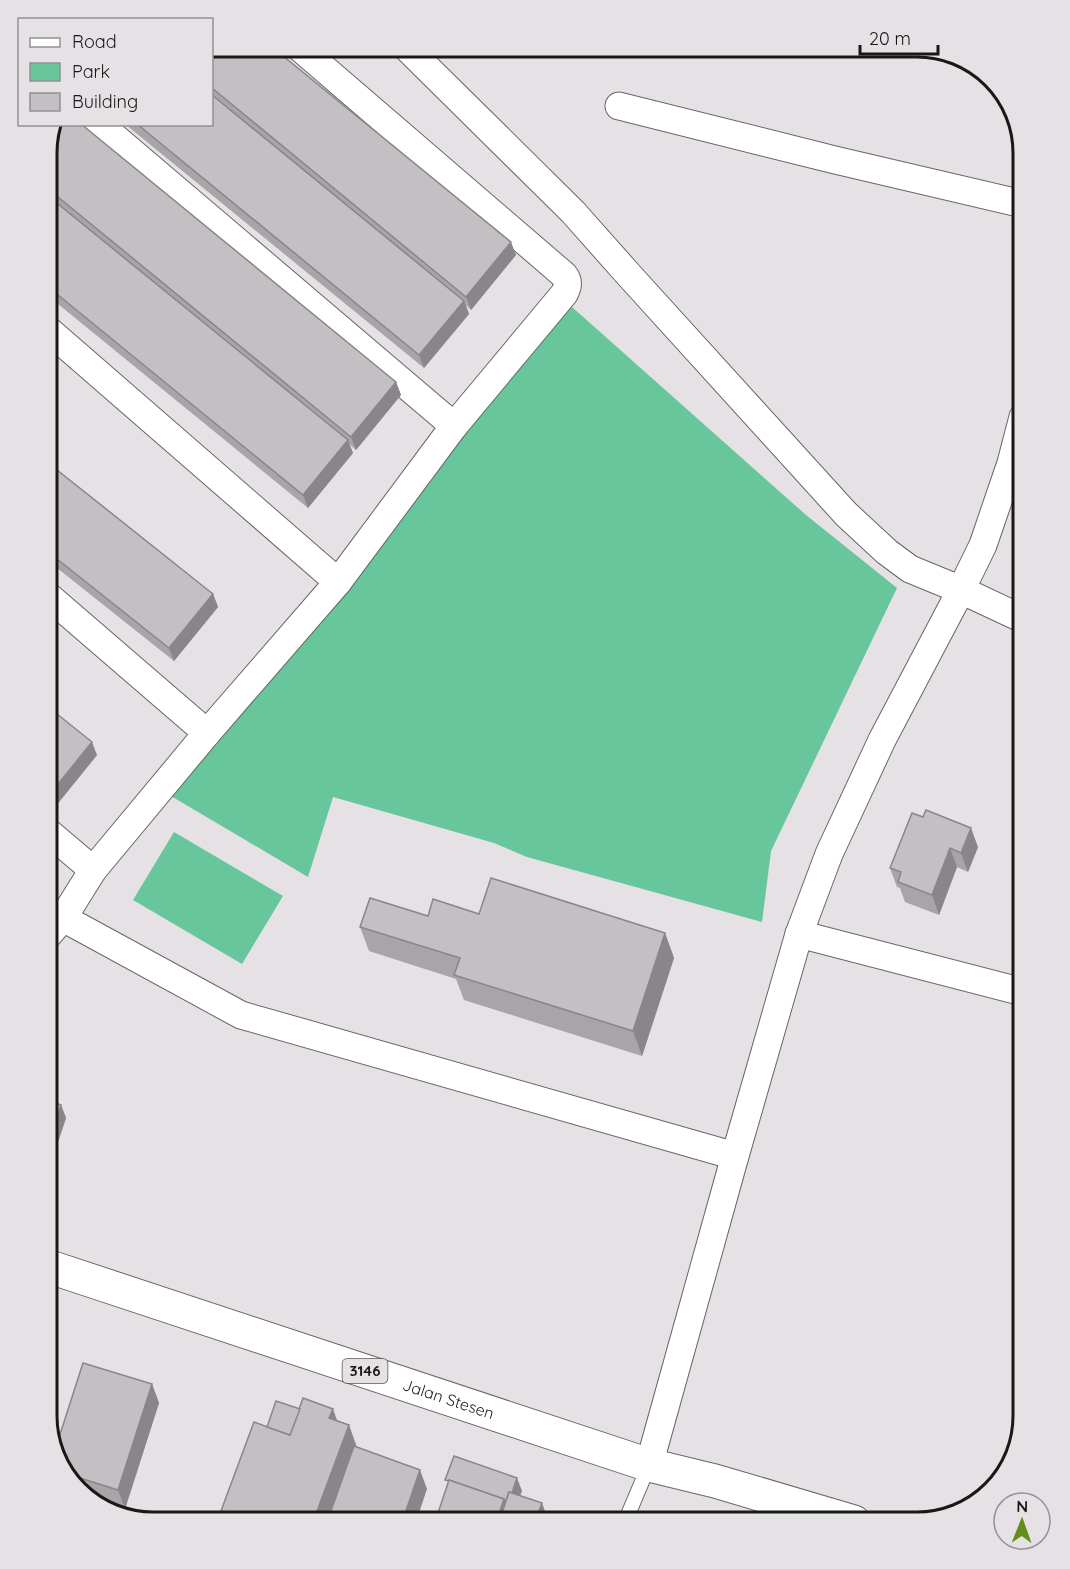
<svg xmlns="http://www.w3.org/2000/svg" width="1070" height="1569" font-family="Quicksand,sans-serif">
<rect width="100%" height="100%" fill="#e5e1e5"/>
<g fill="#68c69d">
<polygon points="563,299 806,515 897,588 771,851 762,922 527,857 494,843 333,797 308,877 154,786"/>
<polygon points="174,832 283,896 242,964 133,900"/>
</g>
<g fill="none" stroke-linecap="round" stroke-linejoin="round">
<defs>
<polyline id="service" points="625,1522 649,1465"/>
<g id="minor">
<polyline points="406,47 573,212 628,274 846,514 887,552 910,569 961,590 1023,619"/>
<polyline points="619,106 835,160 1023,204"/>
<polyline points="99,124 454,426"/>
<polyline points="47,329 338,582"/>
<polyline points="47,595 207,733"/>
<polyline points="47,831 93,870"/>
<polyline points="63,918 241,1015 735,1156"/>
<polyline points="799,934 1023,992"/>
<path d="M47,936l16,-18 30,-48 114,-137 131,-151 116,-156 110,-132c4,-7 5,-13 0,-19l-265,-228"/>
<polyline points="649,1465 735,1156 799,934 829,854 882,740 961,590 983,545 1011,463 1023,417"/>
</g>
<g id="primary">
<path id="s1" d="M47,1266l602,199 66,16 139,41"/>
</g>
</defs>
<use href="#service" stroke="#686568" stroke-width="16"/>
<use href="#minor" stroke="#686568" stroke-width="29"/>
<use href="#primary" stroke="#686568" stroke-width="35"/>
<use href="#service" stroke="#fff" stroke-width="14"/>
<use href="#minor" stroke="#fff" stroke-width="27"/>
<use href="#primary" stroke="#fff" stroke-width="33"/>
</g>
<g fill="#a8a4a8">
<polygon points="212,47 516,255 471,310 466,305 469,314 424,368 125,124 212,124"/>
<polygon points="47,146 396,382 401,395 356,450 349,444 353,453 308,508 47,295"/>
<polygon points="47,462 213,594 218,607 174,661 47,560"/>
<polygon points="47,706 97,755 55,807 47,800"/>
<polygon points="912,813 978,847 968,872 957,867 939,915 905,902 900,888 897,887 890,868"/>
<polygon points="479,914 665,933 674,958 642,1056 464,1000 456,979 369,951 360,927 428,916"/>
<polygon points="47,1100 61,1105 66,1118 50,1166 47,1165"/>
<polygon points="152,1384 159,1403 125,1509 87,1497 61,1469"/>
</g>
<g fill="#888688">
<polygon points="511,242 516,255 471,310 466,297"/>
<polygon points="464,301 469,314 424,368 419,355"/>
<polygon points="396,382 401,395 356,450 351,437"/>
<polygon points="348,440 353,453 308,508 303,495"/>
<polygon points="213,594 218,607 174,661 169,648"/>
<polygon points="92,742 97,755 55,807 50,794"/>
<polygon points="971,828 978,847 968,872 961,853"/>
<polygon points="950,848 957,867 939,915 932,895"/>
<polygon points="665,933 674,958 642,1056 633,1031"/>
<polygon points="61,1105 66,1118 50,1166 47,1157 47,1149"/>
<polygon points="152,1384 159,1403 125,1509 118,1490"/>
<polygon points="333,1409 342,1434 329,1418"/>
<polygon points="349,1425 358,1450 331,1522 313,1522"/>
<polygon points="420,1470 427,1489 416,1522 402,1522"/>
<polygon points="517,1478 522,1491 513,1515 509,1502"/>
<polygon points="504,1499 511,1518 509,1522 496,1522"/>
<polygon points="542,1503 549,1522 535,1522"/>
<polygon points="155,1516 157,1522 153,1522"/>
</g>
<g fill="#c3bfc3" stroke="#888688" stroke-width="1.5">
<polygon points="212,47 272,47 511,242 466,297 212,88"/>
<polygon points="212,95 464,301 419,355 137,124 212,124"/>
<polygon points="56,124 81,124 396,382 351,437 47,188 47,146"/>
<polygon points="47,195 348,440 303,495 47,286"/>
<polygon points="47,462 213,594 169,648 47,551"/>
<polygon points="47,706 92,742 50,794 47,791"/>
<polygon points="926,810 971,828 961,853 950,848 932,895 898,882 901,872 890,868 912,813 923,817"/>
<polygon points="491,878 665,933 633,1031 454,975 460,958 360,927 370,898 428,916 433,899 479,914"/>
<polygon points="47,1100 61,1105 47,1149"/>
<polygon points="83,1363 152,1384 118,1490 64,1473 61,1469 55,1450"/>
<polygon points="303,1398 333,1409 329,1418 349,1425 313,1522 227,1522 218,1519 254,1422 290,1435"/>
<polygon points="276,1401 300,1409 290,1435 267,1427"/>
<polygon points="354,1446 420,1470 402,1522 327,1522"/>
<polygon points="454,1456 517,1478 512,1493 509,1492 506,1501 503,1500 504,1499 449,1480 449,1481 445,1480"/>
<polygon points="449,1480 504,1499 496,1522 435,1522"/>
<polygon points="509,1492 542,1503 535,1522 499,1522"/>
<polygon points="126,1507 155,1516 153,1522 146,1522 124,1515"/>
</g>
<g text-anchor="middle" stroke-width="4.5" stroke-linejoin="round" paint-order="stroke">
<rect fill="#e5e1e5" stroke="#565456" stroke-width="1.5" x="342.5" y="1359" width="45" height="24" rx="4.5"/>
<g font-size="15" font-weight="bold" fill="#191819">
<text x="365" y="1376">3146</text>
</g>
<g font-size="16" fill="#191819" stroke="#e5e1e5">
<text dy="6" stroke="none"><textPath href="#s1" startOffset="423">Jalan Stesen</textPath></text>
</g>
</g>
<path d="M0 0H1070V1569H0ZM153 57H917A96 96 0 0 1 1013 153V1416A96 96 0 0 1 917 1512H153A96 96 0 0 1 57 1416V153A96 96 0 0 1 153 57Z" fill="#e5e1e5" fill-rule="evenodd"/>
<path fill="none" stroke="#191819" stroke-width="3" d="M153 57H917A96 96 0 0 1 1013 153V1416A96 96 0 0 1 917 1512H153A96 96 0 0 1 57 1416V153A96 96 0 0 1 153 57Z"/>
<rect x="18" y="18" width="195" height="108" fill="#e5e1e5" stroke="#939193" stroke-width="1.5"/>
<rect x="30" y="38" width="30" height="9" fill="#ffffff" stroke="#939193" stroke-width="1.5"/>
<text x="72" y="48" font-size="18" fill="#191819">Road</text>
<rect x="30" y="63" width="30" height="18" fill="#68c69d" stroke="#939193" stroke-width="1.5"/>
<text x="72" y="78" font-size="18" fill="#191819">Park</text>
<rect x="30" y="93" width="30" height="18" fill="#c3bfc3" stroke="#939193" stroke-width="1.5"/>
<text x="72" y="108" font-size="18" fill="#191819">Building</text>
<g transform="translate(1022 1521) rotate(1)"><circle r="28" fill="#e5e1e5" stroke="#939193" stroke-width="1.5"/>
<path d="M0-4.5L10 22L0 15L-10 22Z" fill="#648d1c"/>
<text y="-9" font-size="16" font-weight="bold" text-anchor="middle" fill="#191819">N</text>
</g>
<path d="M860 45v9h78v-9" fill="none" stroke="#191819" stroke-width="3"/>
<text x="869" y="45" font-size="18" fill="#191819" stroke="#e5e1e5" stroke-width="4.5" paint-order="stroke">20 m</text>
</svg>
